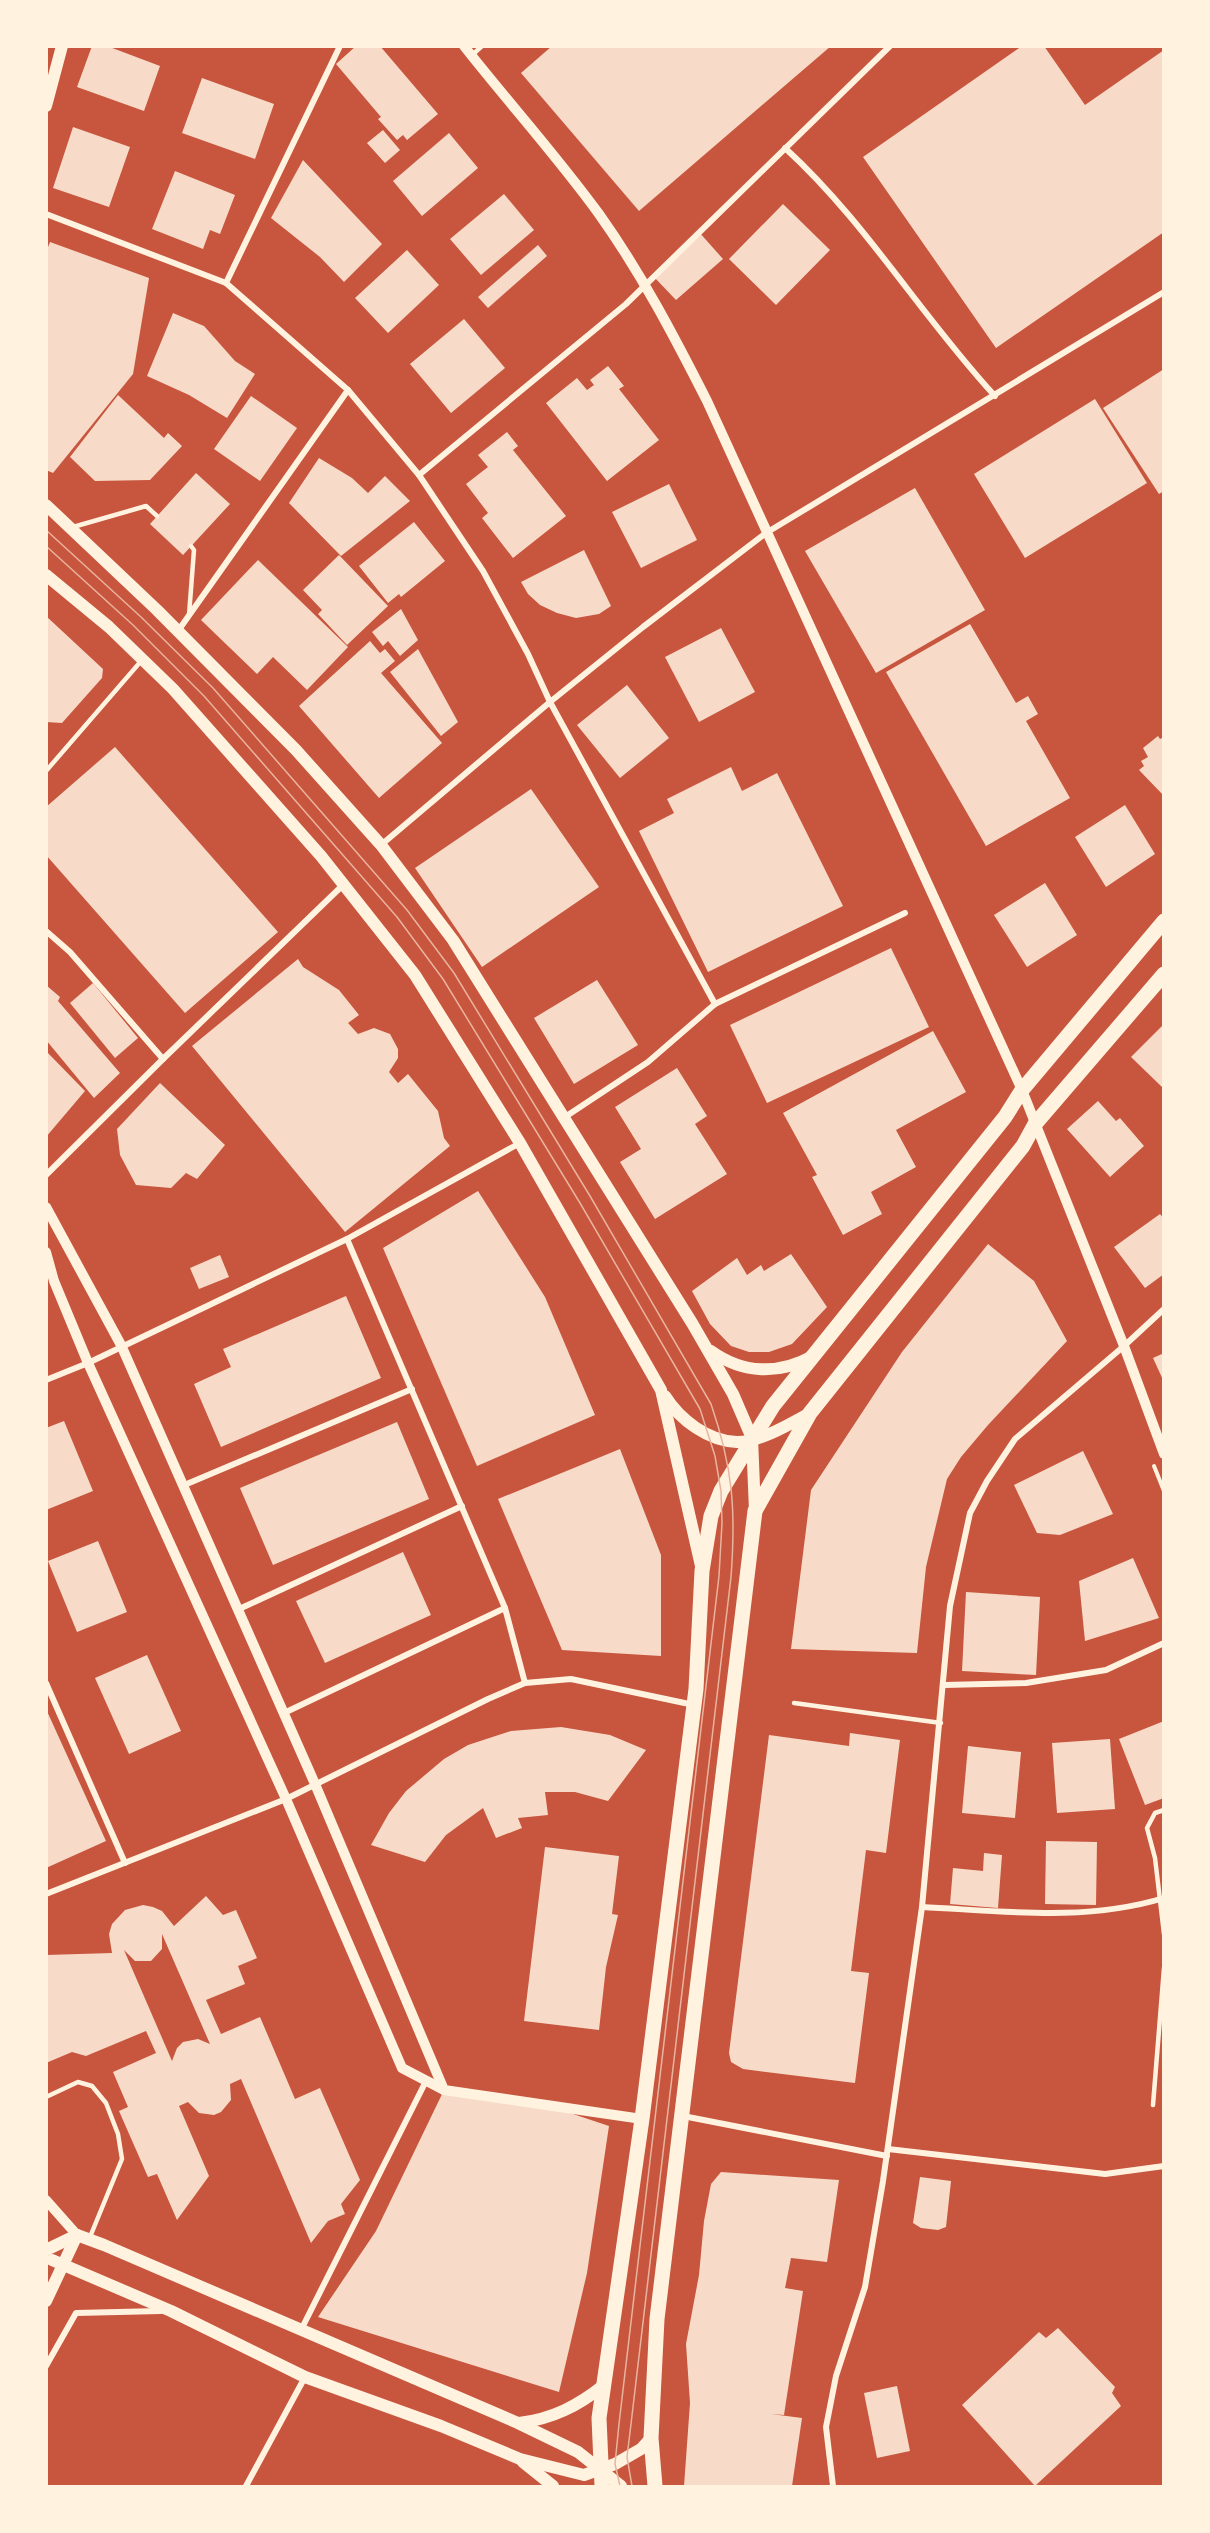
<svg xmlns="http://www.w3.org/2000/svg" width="1210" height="2533" font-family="'Varela Round',sans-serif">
<rect width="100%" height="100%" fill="#c8553d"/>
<g fill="#f7dbc8" fill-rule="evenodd">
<polygon points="92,46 107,46 160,66 144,111 77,87"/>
<polygon points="356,46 380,46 438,114 407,140 403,135 397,140 378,119 381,117 336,64"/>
<polygon points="552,46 831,46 639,211 521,73"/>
<polygon points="1022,46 1044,46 1085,105 1164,50 1164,232 996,348 863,157"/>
<polygon points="202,78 274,104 255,159 182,133"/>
<polygon points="73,127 130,147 109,207 53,188"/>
<polygon points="383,130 400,150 385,163 367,143"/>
<polygon points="449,133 478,168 422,216 393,181"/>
<polygon points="303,160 382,244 344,282 320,257 271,218"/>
<polygon points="175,171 235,195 220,234 210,230 203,249 152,229"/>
<polygon points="504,194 534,230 481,275 450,239"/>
<polygon points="783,204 830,250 776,305 729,259"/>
<polygon points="699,232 723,259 676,300 654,277"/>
<polygon points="50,242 149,278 133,374 53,473 46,470 46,252"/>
<polygon points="538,245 547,256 488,308 478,297"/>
<polygon points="407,250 439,285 388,333 355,298"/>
<polygon points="173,313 204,326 235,361 255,374 227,418 189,395 147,376"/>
<polygon points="464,319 505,368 451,413 410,364"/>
<polygon points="608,366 624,386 619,389 659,440 607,481 546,403 577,378 587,390 594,385 590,380"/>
<polygon points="1164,369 1164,491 1159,494 1103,408"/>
<polygon points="118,395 164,438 168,433 182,446 150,480 95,481 70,457"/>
<polygon points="251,396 297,428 260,481 214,449"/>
<polygon points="1095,399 1147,483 1025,558 974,474"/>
<polygon points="507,432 518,446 513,450 566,516 513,558 482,518 488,513 466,484 488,467 478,455"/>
<polygon points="319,458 352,478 368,493 385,476 410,501 341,556 289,503"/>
<polygon points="196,473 230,504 183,555 150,524"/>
<polygon points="669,484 697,540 641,568 612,512"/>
<polygon points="915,488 985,610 876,673 805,551"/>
<polygon points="414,522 445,561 401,597 399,594 388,603 359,566"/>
<polygon points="584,550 611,606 599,614 576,618 557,613 540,605 528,594 521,582"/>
<polygon points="339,555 388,606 347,645 318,614 322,610 303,590"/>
<polygon points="258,560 348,647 307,690 273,657 257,674 201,620"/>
<polygon points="401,609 418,640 400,656 388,641 383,646 372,632"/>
<polygon points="46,616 103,669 102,678 62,723 46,722"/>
<polygon points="970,624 1016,703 1028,696 1038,714 1026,721 1070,798 986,846 886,672"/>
<polygon points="721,628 755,692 699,722 665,657"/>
<polygon points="370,641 380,653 385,649 395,661 381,673 442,743 379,798 299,706"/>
<polygon points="418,649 458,722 441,736 390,672"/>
<polygon points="627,685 669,738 620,778 577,725"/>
<polygon points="1158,736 1160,739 1164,737 1164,796 1139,770 1144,766 1141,761 1148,757 1143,748"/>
<polygon points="115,747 278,932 185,1013 46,855 46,807"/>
<polygon points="731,767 742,791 777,773 843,906 708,972 639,831 674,813 667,799"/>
<polygon points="531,789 599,887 482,967 415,868"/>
<polygon points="1125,805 1155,854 1106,887 1075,837"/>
<polygon points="1045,883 1077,935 1027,967 994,915"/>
<polygon points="891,948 929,1027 767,1103 730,1025"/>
<polygon points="298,959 303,967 339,990 359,1015 348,1023 358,1034 374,1028 390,1034 398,1049 398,1058 389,1072 398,1083 408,1074 438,1111 444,1138 450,1146 345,1232 192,1046"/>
<polygon points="597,980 638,1045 574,1084 534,1018"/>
<polygon points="93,983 138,1038 115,1058 70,1003"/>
<polygon points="46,985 60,997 58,1001 120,1073 94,1098 46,1040"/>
<polygon points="1164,1024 1164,1085 1162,1087 1131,1057"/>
<polygon points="933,1031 966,1092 896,1130 916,1167 871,1192 882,1214 843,1235 812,1177 817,1175 783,1113"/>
<polygon points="46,1051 85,1091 46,1137"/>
<polygon points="677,1068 707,1116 695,1124 727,1174 655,1219 620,1162 641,1149 615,1107"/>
<polygon points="160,1083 225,1145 197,1179 186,1173 171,1188 136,1185 120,1155 117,1129"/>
<polygon points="1098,1101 1116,1121 1120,1118 1144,1146 1110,1177 1067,1129"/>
<polygon points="478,1191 545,1297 595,1415 477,1466 383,1248"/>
<polygon points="1160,1214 1164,1219 1164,1274 1145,1288 1114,1247"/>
<polygon points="988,1244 1034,1281 1067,1341 988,1425 961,1457 947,1479 926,1567 917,1653 791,1649 811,1490 902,1352"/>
<polygon points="791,1254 827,1307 792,1344 769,1352 749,1352 731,1346 710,1324 692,1291 737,1258 747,1275 761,1265 764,1271"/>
<polygon points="220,1255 229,1277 199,1289 190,1268"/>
<polygon points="346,1296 381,1378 221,1447 194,1384 231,1367 223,1349"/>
<polygon points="1164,1353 1164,1382 1153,1358"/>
<polygon points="64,1421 93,1491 46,1510 46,1428"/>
<polygon points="397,1422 429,1499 273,1565 240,1488"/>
<polygon points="620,1449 661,1555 661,1656 562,1650 498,1499"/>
<polygon points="1083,1451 1113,1514 1060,1535 1037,1533 1014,1485"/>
<polygon points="98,1541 127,1612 77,1632 48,1561"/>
<polygon points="403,1552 431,1615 325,1663 296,1601"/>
<polygon points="1133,1558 1159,1618 1085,1641 1079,1581"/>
<polygon points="966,1592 1040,1597 1036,1675 962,1671"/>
<polygon points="147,1655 181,1731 129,1754 95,1678"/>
<polygon points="46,1709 106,1841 46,1868"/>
<polygon points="1164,1721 1164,1798 1145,1805 1119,1739"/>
<polygon points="561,1727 610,1735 646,1750 608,1801 575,1792 545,1792 548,1815 518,1818 522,1828 496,1838 483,1808 446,1835 425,1862 371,1845 389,1813 406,1791 444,1759 468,1745 511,1731"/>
<polygon points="850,1733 900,1740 886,1853 866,1850 851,1971 869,1973 855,2083 743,2069 731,2062 729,2053 769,1735 849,1746"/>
<polygon points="1110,1739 1115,1809 1057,1813 1052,1743"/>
<polygon points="968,1746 1021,1752 1015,1818 962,1813"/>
<polygon points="1046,1841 1097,1842 1096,1905 1045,1904"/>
<polygon points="545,1847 619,1856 612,1914 618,1915 606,1967 599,2030 524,2021"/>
<polygon points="984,1853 1002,1855 998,1908 950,1904 953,1868 983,1871"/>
<path d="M206,1896l17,19 13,-5 21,48 -19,8 7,18 -39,16 15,34 39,-17 35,82 25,-11 40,92 -19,24 4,10 -17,7 -17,22 -70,-164 -11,5 1,16 -10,12 -7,3 -15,-2 -11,-11 -9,4 30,70 -32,44 -20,-46 -9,3 -29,-66 9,-4 -15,-35 43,-19 -10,-22 -60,25 -14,-4 -26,11v-108l66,-2 -3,-19 3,-10 13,-14 18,-5 10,2 9,4 12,15zM162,1934l48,110 -12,-5 -15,3 -6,6 -5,13 -48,-111 11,11h16l11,-12z"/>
<polygon points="444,2090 546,2105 609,2126 587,2273 559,2392 318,2317 376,2231"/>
<polygon points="721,2172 839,2180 827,2262 791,2258 785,2288 803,2291 784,2415 771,2414 802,2418 792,2486 684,2486 690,2403 686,2344 699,2275 704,2221 711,2184"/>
<polygon points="920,2177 951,2181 946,2227 938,2230 921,2228 913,2223"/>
<polygon points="1058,2328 1115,2387 1112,2393 1121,2406 1035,2486 962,2405 1039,2332 1046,2338"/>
<polygon points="897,2386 910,2451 877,2458 864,2393"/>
</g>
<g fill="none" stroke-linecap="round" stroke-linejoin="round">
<polyline stroke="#fff3e0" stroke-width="4" points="1154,1466 1164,1491"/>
<g stroke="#fff3e0" stroke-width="4.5">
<polyline points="471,56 482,46"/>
<polyline points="73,527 146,506 157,516"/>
<polyline points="189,615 194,550 191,546"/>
<polyline points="46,771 142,660"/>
<polyline points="794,1703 941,1723"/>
<polyline points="1164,1810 1155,1813 1147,1828 1155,1858 1164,1934"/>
<polyline points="46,2097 78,2082 92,2086 106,2103 118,2134 122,2159 90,2237"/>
<polyline points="1153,2105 1164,1968"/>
</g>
<g stroke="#fff3e0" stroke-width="6">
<path d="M785,148c81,74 136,168 210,248"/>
<polyline points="46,214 226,283 348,390 419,475 483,571 528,654 550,702 715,1004"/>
<polyline points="226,283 340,46"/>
<polyline points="419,475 626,304 890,46"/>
<polyline points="178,631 348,390"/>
<polyline points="381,845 550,702 643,627 766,533 1164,292"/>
<polyline points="46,931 70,952 163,1059"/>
<polyline points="565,1117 648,1062 715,1004 905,913"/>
<polyline points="46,1175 163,1059 343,885"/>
<polyline points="347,1239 505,1608 525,1683"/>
<polyline points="46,1380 88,1363 347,1239 520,1143"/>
<polyline points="182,1486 412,1389"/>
<polyline points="237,1610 462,1506"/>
<polyline points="46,1683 125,1863"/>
<polyline points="944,1685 1026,1683 1106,1670 1164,1643"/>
<polyline points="284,1713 505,1608"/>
<polyline points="46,1894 286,1799 488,1699 525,1683 571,1679 694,1705"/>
<path d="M922,1907c81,4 163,15 242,-9"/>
<polyline points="683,2116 887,2156"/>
<polyline points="888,2149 1105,2174 1164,2166"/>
<polyline points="301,2330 426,2081"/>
<polyline points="46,2366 76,2313 161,2311"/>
<polyline points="246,2486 305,2377"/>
<polyline points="833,2486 826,2427 836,2376 865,2287 883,2181 922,1907 950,1606 970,1513 987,1481 1015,1439 1124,1346 1164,1309"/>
</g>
<g stroke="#fff3e0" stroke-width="10">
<path d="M464,46c44,56 93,110 135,168 42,59 75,122 108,187l315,689 102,256 40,108"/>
<polyline points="46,1207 121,1345 315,1784 444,2090 642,2119"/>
<polyline points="46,1252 54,1281 88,1363 286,1799 402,2068 444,2090"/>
<polyline points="46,2200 77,2235"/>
</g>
<g stroke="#fff3e0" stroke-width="12">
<polyline points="46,106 62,46"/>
<polyline points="46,505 157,610 296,750 381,845 453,940 692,1323 733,1394 752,1438 755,1511"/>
<polyline points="46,575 109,627 173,689 321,856 415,975 520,1143 661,1390 701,1566"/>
<path d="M711,1351c32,23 68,24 102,5"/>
<path d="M665,1396c15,24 43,45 72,46 23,0 53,-18 73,-29"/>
<polyline points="46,2250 77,2235 104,2245 518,2423 578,2452 621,2486"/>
<polyline points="52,2260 171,2311 305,2377 441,2426 520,2459 584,2475 615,2464 641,2449 651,2438"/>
<polyline points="46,2301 77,2235"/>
<path d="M519,2423c33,-4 59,-17 85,-38"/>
<polyline points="523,2462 553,2486"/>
</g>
<g stroke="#fff3e0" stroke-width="15">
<polyline points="602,2486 599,2418 642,2119 696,1689 702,1571 711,1516 721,1491 773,1406 1005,1117 1022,1090 1164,921"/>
<polyline points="655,2486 651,2438 657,2319 755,1511 810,1413 1023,1146 1035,1124 1164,974"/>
</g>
<g stroke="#e9b49f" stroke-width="1.5">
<path d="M46,530l95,87 72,71 194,222 47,63 136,223 121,208c22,64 25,106 20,173l-100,847 -4,33 5,29"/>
<polyline points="46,546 133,625 204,696 397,917 443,979 580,1203 700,1409 715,1456 721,1491 722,1523 719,1576 619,2424 615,2464 620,2486"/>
</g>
</g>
<rect width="1210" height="2533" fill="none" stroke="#fff3e0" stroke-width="96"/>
</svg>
